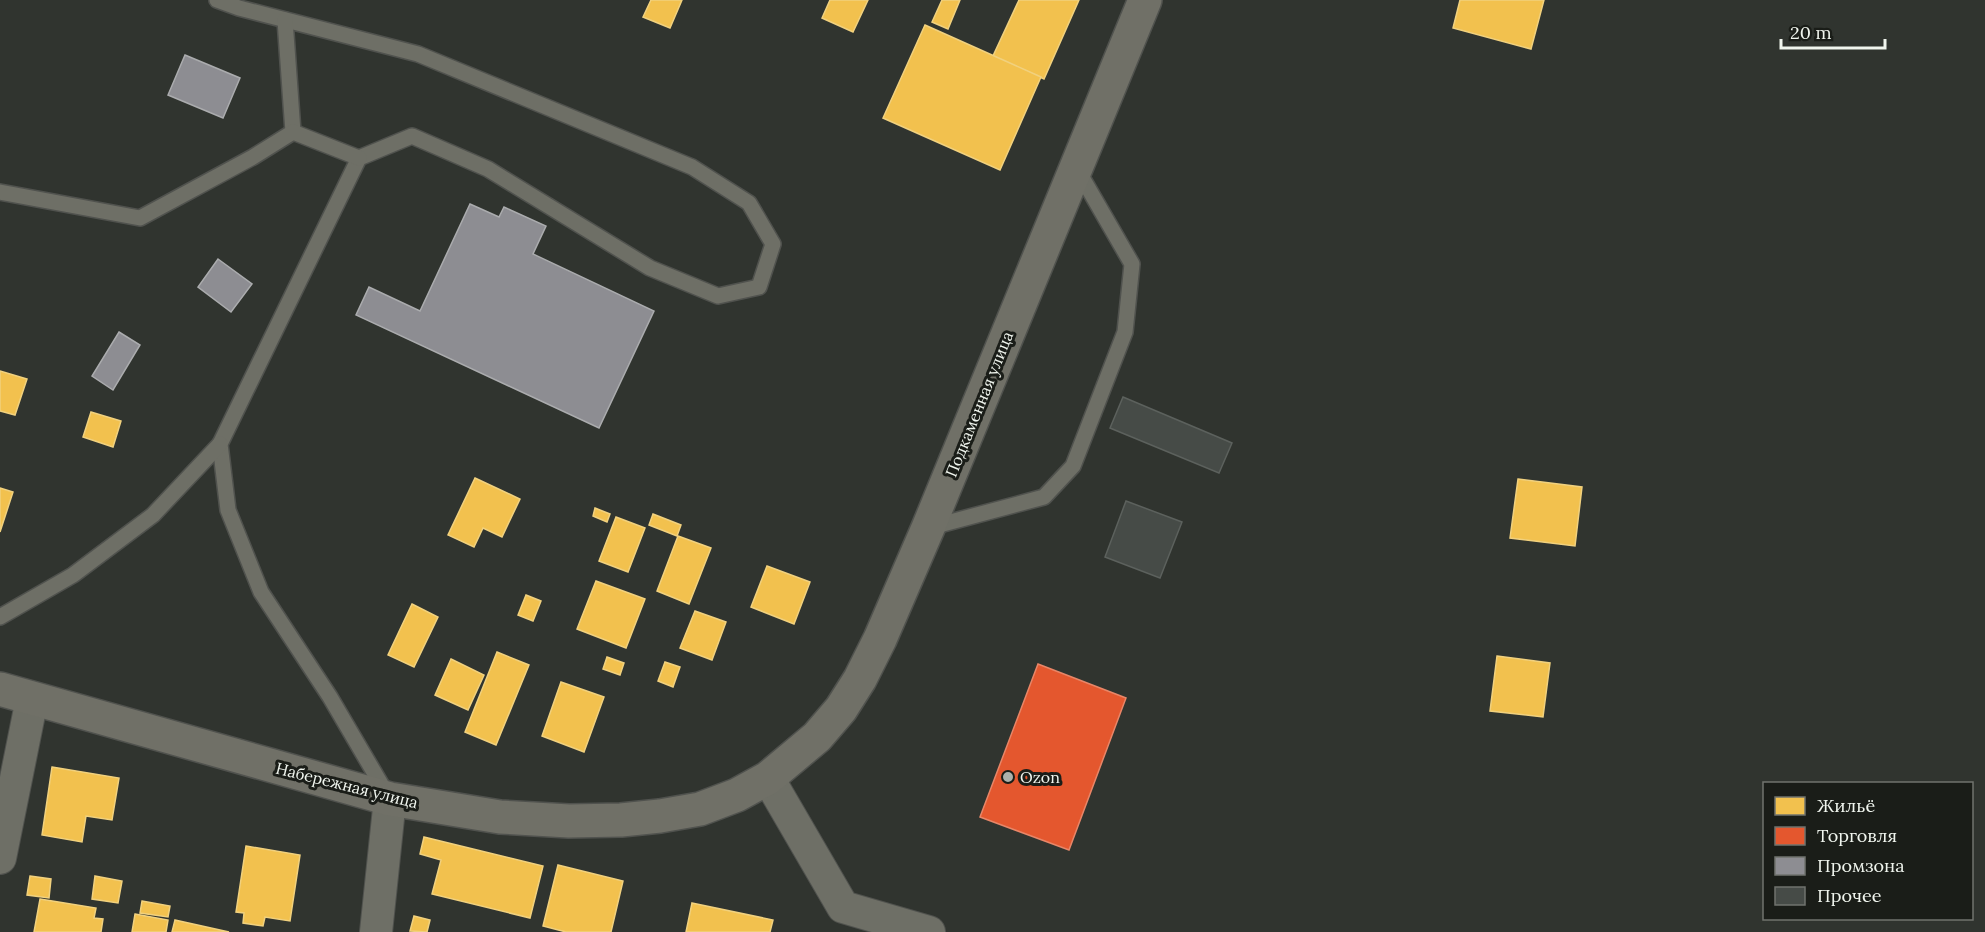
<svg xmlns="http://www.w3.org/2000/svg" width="1985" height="932" font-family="Lora,serif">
<rect width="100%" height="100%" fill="#30342f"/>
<g fill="#f2c14e" stroke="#f1d17e" stroke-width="1.5">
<polygon points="651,0 682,0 670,28 643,17"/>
<polygon points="830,0 868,0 853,32 822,18"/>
<polygon points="942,0 960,0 948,29 932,22"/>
<polygon points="1019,0 1079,0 1044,79 993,56"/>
<polygon points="1460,0 1544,0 1531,49 1453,28"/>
<polygon points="925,25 1041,77 1000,170 883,118"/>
<polygon points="0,371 27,379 15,415 0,411"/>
<polygon points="91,412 121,421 113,447 83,437"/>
<polygon points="475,478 520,499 502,537 483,528 474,547 448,535"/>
<polygon points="1518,479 1582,487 1575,546 1510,538"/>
<polygon points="0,488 13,492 0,532"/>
<polygon points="595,508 610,514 607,522 593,516"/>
<polygon points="653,514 681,525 677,536 649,525"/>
<polygon points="616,517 645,528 628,572 599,561"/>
<polygon points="678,536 711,548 689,604 657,591"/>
<polygon points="767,566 810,582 794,624 751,607"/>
<polygon points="596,581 645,599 626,648 577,629"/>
<polygon points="526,595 541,601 533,621 518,615"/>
<polygon points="412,604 438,617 414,667 388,655"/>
<polygon points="695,611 726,622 712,660 680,648"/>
<polygon points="497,652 529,665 496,745 465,732"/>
<polygon points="1497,656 1550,663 1543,717 1490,711"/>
<polygon points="607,657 624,663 620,675 603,669"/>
<polygon points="451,659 484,675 468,710 435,695"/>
<polygon points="665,662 680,667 673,687 658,681"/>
<polygon points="561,682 604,697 584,752 542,736"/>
<polygon points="52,767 119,778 112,820 86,816 82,842 42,835"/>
<polygon points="424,837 543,866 530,918 432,894 441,860 420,854"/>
<polygon points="246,846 300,855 290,921 265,917 263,926 243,923 244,913 236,912"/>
<polygon points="558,865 623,881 611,932 566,932 543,926"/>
<polygon points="30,876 51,879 49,898 27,895"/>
<polygon points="95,876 122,881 118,903 92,899"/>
<polygon points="40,899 96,908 94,918 103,919 101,932 34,932"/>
<polygon points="142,901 170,906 168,917 140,913"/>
<polygon points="692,903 773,920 770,932 686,932"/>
<polygon points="135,914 168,920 166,932 132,932"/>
<polygon points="414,916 430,920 427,932 410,931"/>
<polygon points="175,920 229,932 172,932"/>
</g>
<polygon fill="#e4572e" stroke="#e88668" stroke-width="1.5" points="1038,664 1126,698 1069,850 980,817"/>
<g fill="#8d8d92" stroke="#abacae" stroke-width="1.5">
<polygon points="185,55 240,78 223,118 168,95"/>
<polygon points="470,204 499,217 504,207 546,226 533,254 654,311 599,428 356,315 369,287 420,311"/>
<polygon points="218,259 252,284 231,312 198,287"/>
<polygon points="119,332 140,345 113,390 92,376"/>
</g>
<g fill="#464b47" stroke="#5c615d" stroke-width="1.5">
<polygon points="1123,397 1232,443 1219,473 1110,428"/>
<polygon points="1126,501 1182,522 1160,578 1105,557"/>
</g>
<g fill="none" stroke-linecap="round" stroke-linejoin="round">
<defs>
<g id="lane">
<polyline points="217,0 239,8 418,54 692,167 749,203 773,244 759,287 718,296 650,268 488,169 412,136 359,158 220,444 228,510 261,592 330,697 388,796"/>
<polyline points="285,20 293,132"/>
<polyline points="0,192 140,218 253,157 293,132 359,158"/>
<polyline points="928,528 1044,497 1073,466 1125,332 1132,264 1076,167"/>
<polyline points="0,617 73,575 153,515 220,444"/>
</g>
<g id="street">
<polyline points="768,778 843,907 929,932"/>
<polyline points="0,858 32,699"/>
<polyline points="376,932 390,799"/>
</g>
<polyline id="secondary" points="0,689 390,799 500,817 569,821 621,820 660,816 700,809 737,795 768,778 817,737 841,709 860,679 880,639 928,528 1145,0"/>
</defs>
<use href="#lane" stroke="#50524e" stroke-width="18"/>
<use href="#street" stroke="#50524e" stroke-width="34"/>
<use href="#secondary" stroke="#50524e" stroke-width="36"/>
<use href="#lane" stroke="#6e6f66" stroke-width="15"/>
<use href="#street" stroke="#6e6f66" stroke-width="32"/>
<use href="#secondary" stroke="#707067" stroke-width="33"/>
</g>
<circle fill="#adb1ab" stroke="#1a1d18" stroke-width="2" cx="1008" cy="777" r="6"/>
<g text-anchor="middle" stroke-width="6" stroke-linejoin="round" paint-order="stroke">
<g font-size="16" fill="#f0f5ee" stroke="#1a1d18">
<text transform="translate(979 404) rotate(-68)" y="6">Подкаменная улица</text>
<text transform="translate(347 785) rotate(14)" y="6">Набережная улица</text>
</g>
<g font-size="16" fill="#f0f5ee" stroke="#1a1d18" text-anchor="start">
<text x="1020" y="783">Ozon</text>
</g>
</g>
<rect x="1763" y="782" width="210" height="138" fill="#1a1d18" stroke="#70736e" stroke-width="1.5"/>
<rect x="1775" y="797" width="30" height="18" fill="#f2c14e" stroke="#70736e" stroke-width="1.5"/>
<text x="1817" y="812" font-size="18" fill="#f0f5ee">Жильё</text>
<rect x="1775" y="827" width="30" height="18" fill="#e4572e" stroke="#70736e" stroke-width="1.5"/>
<text x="1817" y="842" font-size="18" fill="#f0f5ee">Торговля</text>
<rect x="1775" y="857" width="30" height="18" fill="#8d8d92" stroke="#70736e" stroke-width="1.5"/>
<text x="1817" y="872" font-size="18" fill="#f0f5ee">Промзона</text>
<rect x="1775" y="887" width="30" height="18" fill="#464b47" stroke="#70736e" stroke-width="1.5"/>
<text x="1817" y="902" font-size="18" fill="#f0f5ee">Прочее</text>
<path d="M1781 39v9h104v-9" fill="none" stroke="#f0f5ee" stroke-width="3"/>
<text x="1790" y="39" font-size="18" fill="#f0f5ee" stroke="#1a1d18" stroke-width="4.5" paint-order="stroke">20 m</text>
</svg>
